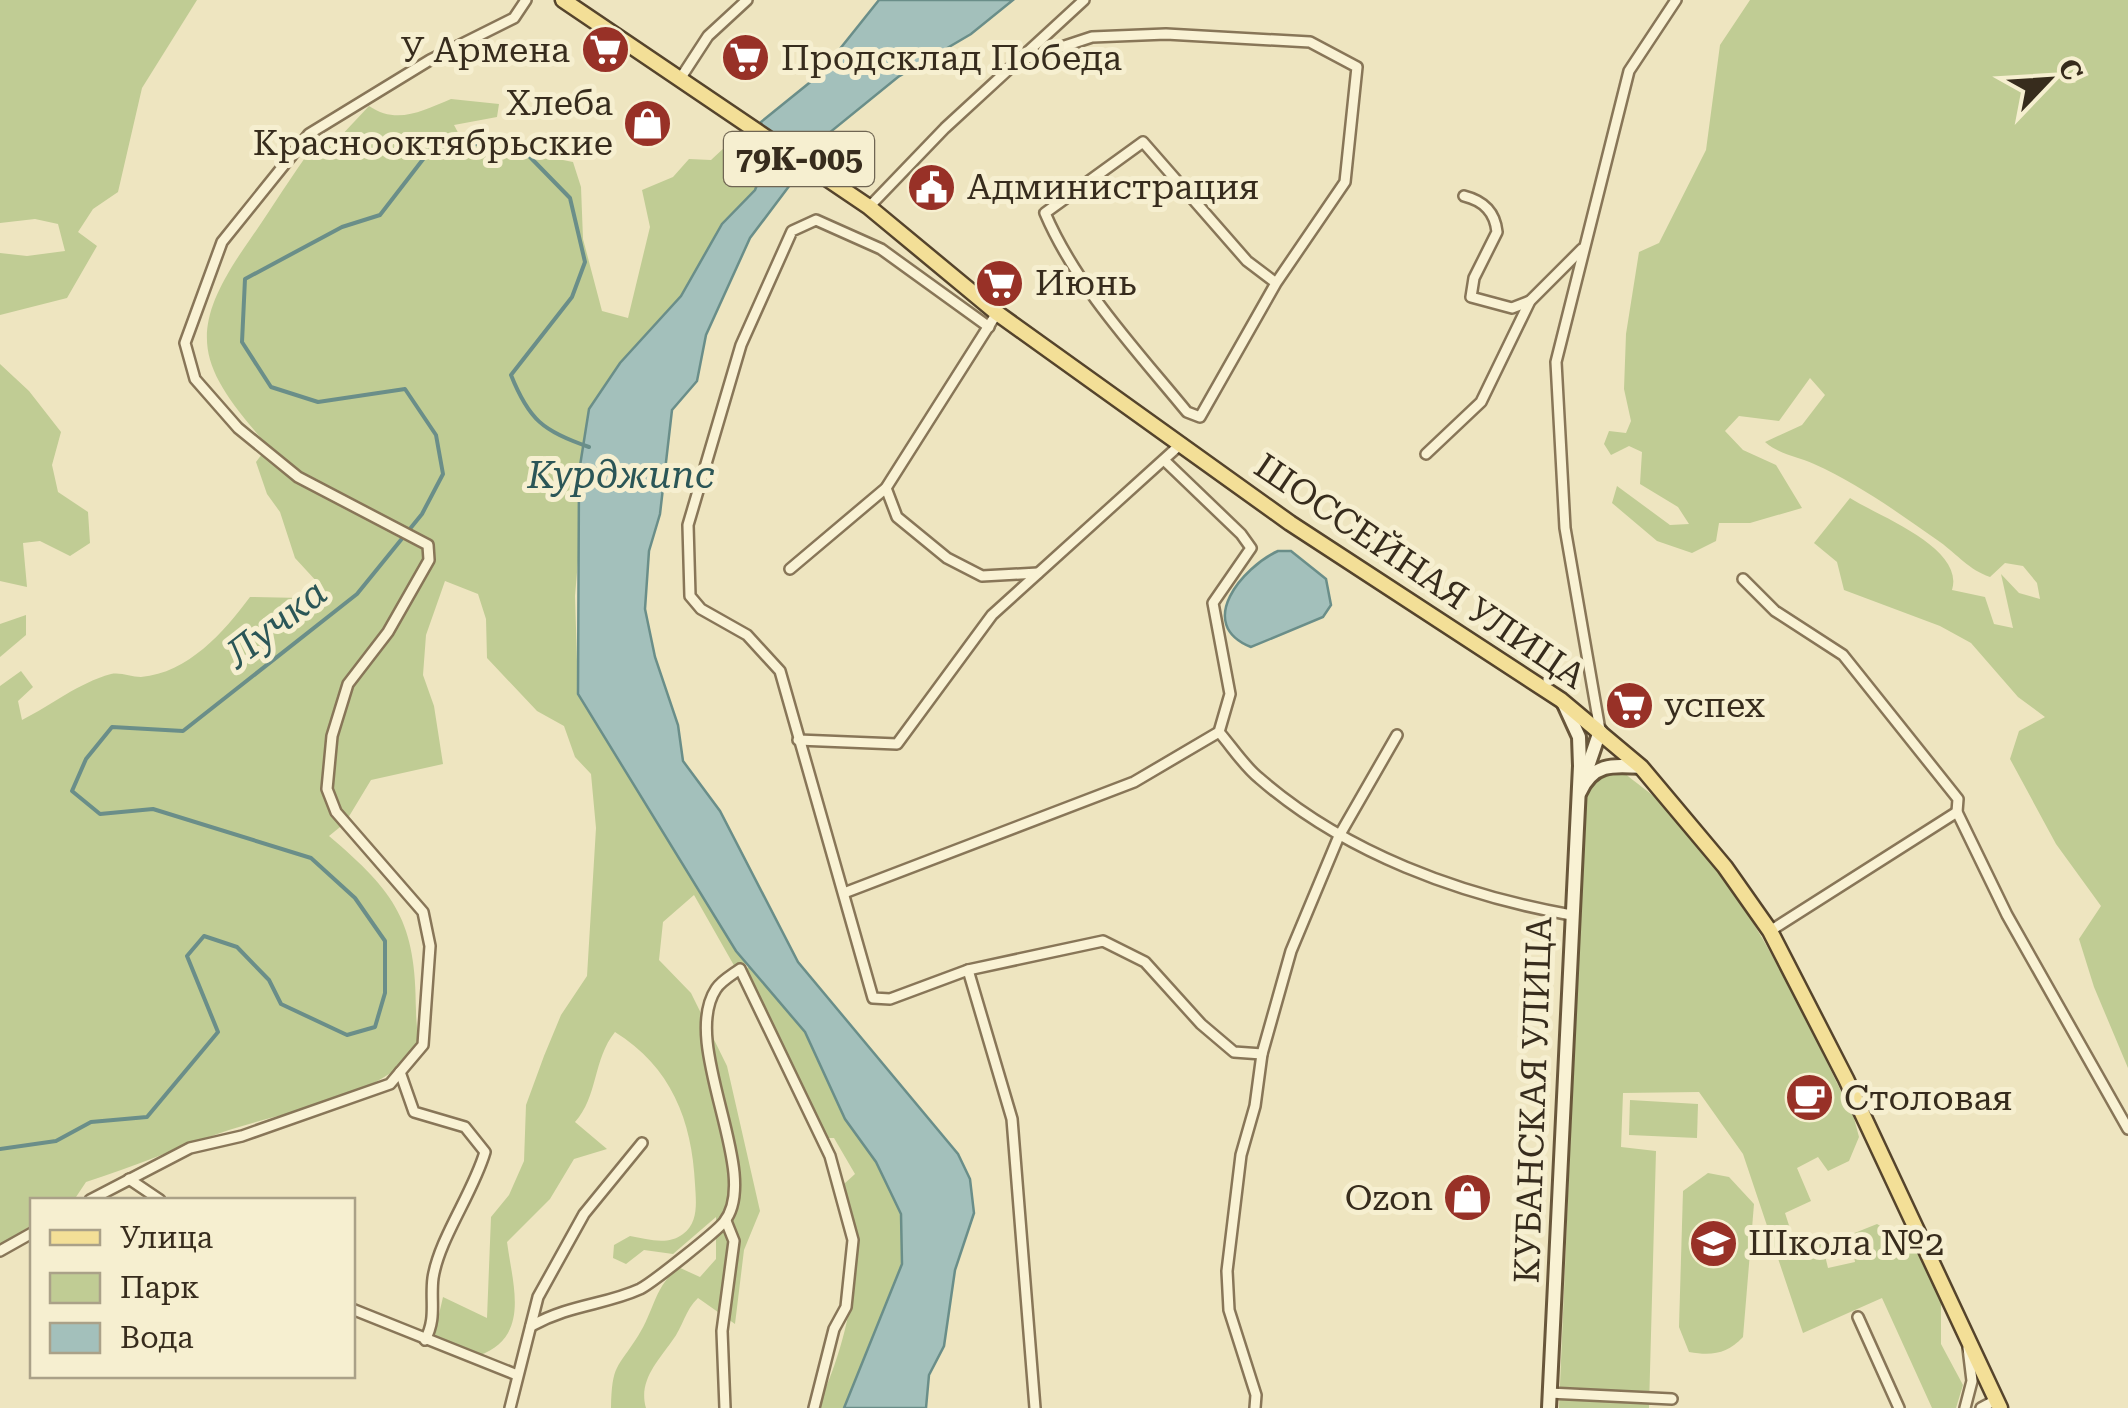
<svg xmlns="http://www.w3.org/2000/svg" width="2128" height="1408" font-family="'Roboto Serif',serif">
<rect width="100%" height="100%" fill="#eee5c0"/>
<g fill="#c0cc94">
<polygon points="0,0 197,0 142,88 118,192 93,209 78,232 97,246 67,298 0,315 0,253 27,256 65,251 58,224 35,219 0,223"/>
<path d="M1750,0h378v1068l-34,-81 -15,-48 22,-33 -45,-62 -46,-85 9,-28 26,-14 -27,-20 -47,-54 -31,-17 -96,-36 -7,-28 -23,-19 36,-45c30,19 115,50 102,92l33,7 9,27 19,4 -12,-54 18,19 21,6 -3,-16 -14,-17 -18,-3 -15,14c-22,-8 -31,-21 -50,-35 -40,-28 -81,-58 -126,-78 -17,-8 -34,-9 -49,-22l37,-17 23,-30 -15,-17 -31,43 -40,-5 -14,15 18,19 33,15 26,43 -52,15h-31l-3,18 -24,12 -35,-12 -45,-38 5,-17 53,39 19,-1 -11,-17 -38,-23 2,-32 -13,-6 -18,9 -7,-11 5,-13 17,2 5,-12 -7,-32 2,-55 13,-82 20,-9 47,-93 14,-105z"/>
<path d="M451,99l48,5 -2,13 -43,8 8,15 111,22 8,25 2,52 19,72 26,7 22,-91 -8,-37 31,-13 16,-18 22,1 14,-13 18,-4 24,17 -12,30 -33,34 -41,72 -61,67 -41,109 1,65 -5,59 3,98 168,270 -10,5 -42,-74 -31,27 -4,38 32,33 36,73 33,145 -16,39 -9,74 -37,-26c-13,12 -15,29 -26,43 -14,20 -34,40 -26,67h-35c1,-44 6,-39 27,-72 17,-27 15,-46 40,-69l22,10 16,-18v-42l-43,37 -29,-4 -18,14 -13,-6 1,-13 16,-9c18,3 37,10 53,-2 16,-11 13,-33 12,-50 -3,-64 -24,-117 -80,-152 -22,27 -17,65 -40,90l32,27 -33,10 -24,40 -43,43c6,45 24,95 -29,114l-44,-20 9,-39 44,21 4,-101 18,-22 15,-34 2,-56 18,-49 17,-41 26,-39 9,-148 -5,-54 -16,-17 -11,-31 -27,-15 -50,-53 -1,-39 -8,-25 -33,-13 -19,54 -3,40 11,31 9,58 -72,16 -26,43 -16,13c67,57 87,85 87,175 0,20 7,35 -10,50 -46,41 -119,50 -177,69 -48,16 -95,37 -143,52l-12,18h-42v25l-32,19v-558l21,-15 12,16 -15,14 4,19c30,-15 56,-37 89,-46 10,-2 20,3 30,3 47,-4 83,-45 109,-80l52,1 16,-15 -23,-25 -15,-46 -13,-18 -11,-32 12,-16c-73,-82 -83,-115 -17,-208 21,-30 39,-60 61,-90l26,-9 31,-33c28,19 53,5 82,-7z"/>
<polygon points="0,364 29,391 61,432 52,465 58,492 88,512 90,543 70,556 40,541 23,543 27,587 0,581"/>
<polygon points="26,615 26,635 0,657 0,624"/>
<path d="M1622,771c13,12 29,21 41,34 87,88 137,203 191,313l5,19 -10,24 -21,10 -10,-14 -21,11 14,33 -26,12 11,34 26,-4 6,25 27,-6 -3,-17 -18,4 -2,-7 45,-18 39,23 25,53v44l22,41 -7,23h-24l-50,-110 -79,35 -60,-179 -44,-62 -76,1 -2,54 35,4 -7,257h-90l26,-612 12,-22z"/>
<path d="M749,967l56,65 40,87 31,43 25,52 1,50 -58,144h-27c33,-71 49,-148 27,-224l11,-10 -21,-36h-8l-84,-168z"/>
<polygon points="1630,1100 1698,1104 1697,1138 1629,1135"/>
<path d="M1708,1173l21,4 25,27 -11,133c-16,17 -31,19 -54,15l-10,-25 4,-136z"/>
</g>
<g fill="#a3c0bb" stroke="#6a8e89" stroke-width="2.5">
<polygon points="879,0 1013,0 971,34 898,77 829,133 750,238 706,335 697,381 672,410 660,514 649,551 645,609 655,657 678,725 683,761 720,811 798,962 958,1154 970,1179 974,1213 955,1270 944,1346 929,1375 926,1408 844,1408 902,1264 901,1214 876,1162 845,1119 805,1032 736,951 578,694 579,472 589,409 620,363 681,296 722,224 755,190 767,160 761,122 819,75"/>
<path d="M1278,551h13l35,28 5,26 -8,12 -72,30c-57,-23 -8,-80 27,-96z"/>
</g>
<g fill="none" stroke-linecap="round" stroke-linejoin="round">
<path stroke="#6a8e89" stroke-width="4" d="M0,1149l56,-8 35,-19 56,-5 71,-85 -31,-76 17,-20 33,11 32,33 12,24 66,31 28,-8 10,-34v-52l-30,-43 -44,-40 -158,-49 -53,5 -28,-23 14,-32 26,-32 71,4 174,-137 65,-80 21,-40 -7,-39 -31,-46 -87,13 -47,-15 -29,-45 3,-63 97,-52 38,-12 61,-79 88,20 41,42 15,64 -13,35 -61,78c18,45 32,56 78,72"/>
<defs>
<g id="minor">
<path d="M1016,62l76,-25 74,-3 144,8 47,25 -12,115 -69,101 -76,134 -13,-5c-50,-61 -111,-126 -142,-199l98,-71 104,119 29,22"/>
<polyline points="680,79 708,36 747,0"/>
<path d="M1464,196c20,5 31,16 33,36l-23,46 -3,19 41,11 18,-7"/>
<polyline points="869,207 945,128 1084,0"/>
<polyline points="989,327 881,249 816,220 792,231 741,345 688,525 690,596 701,609 747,635 780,671 873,998 890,999 968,970 1103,941 1145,962 1201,1024 1234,1052 1262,1054"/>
<polyline points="1426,454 1481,402 1530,301 1582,249"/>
<polyline points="886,488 897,517 947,558 982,576 1038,573"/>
<polyline points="790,569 886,488 997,313"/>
<polyline points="1743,579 1775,611 1843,655 1958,799 1957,812 2007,915 2128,1129"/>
<polyline points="1600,730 1565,528 1556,362 1629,71 1676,0"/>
<path d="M1219,732c13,15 25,34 40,46 86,75 201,117 312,137"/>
<polyline points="798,740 897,744 992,615 1182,443"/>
<polyline points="844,893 1134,782 1219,732 1230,694 1213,603 1251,548 1241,534 1164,460"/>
<polyline points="1770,931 1957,812"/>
<polyline points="968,970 1012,1119 1035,1408"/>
<path d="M400,1072l14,40 51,15 20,25c-12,41 -46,87 -52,126 -3,23 4,40 -8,62"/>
<polyline points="129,1179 160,1200"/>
<polyline points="90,1200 190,1148 242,1136 390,1084 423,1045 430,946 423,912 336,812 327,789 332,736 348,684 388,632 429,560 428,545 298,477 238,428 195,379 185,343 222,242 309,134 430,60 514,18 526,0"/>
<polyline points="0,1251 32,1233"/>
<polyline points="352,1309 517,1375"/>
<polyline points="1858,1317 1899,1408"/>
<path d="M531,1326c40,-22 74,-21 109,-37 12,-6 76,-57 84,-67 39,-48 -45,-177 -8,-233 5,-8 16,-14 24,-20l90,187 23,84 -7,67 -12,22 -20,79"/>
<polyline points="1549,1393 1672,1399"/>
<polyline points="510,1408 538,1297 584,1214 642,1143"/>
<polyline points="725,1408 722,1331 734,1241 726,1221"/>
<polyline points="1255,1408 1256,1395 1229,1310 1227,1271 1241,1155 1255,1106 1262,1054 1291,951 1339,836 1397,735"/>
<polyline points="1965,1408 1972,1381 1968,1348"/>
<polyline points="1981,1408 1996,1400"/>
</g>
<g id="secondary">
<polyline points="1584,778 1600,731"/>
<path d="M1580,792c13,-29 33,-27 61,-25"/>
<polyline points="1549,1408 1580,766 1579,737 1563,702"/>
</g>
<polyline id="primary" points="563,0 869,207 997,313 1290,523 1561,700 1641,767 1725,867 1770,931 1846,1079 2000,1408"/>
</defs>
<use href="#minor" stroke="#887658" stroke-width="14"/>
<use href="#secondary" stroke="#69573b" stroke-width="18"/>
<use href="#primary" stroke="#55442c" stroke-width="19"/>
<use href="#minor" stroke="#f9f2d4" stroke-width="9"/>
<use href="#secondary" stroke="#f9f2d4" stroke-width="12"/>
<use href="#primary" stroke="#f3df97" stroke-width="14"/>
</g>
<defs>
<symbol id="supermarket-disc" viewBox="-11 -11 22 22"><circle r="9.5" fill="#983127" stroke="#f6efd0"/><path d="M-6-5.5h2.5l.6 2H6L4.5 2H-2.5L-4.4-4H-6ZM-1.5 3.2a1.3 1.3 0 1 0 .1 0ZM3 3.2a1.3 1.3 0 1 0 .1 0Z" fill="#fff"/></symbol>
<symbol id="shop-disc" viewBox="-11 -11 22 22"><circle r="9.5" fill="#983127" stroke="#f6efd0"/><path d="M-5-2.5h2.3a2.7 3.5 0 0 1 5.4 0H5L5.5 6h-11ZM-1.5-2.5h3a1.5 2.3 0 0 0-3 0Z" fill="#fff"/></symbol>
<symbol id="civic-disc" viewBox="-11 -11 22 22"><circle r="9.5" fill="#983127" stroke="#f6efd0"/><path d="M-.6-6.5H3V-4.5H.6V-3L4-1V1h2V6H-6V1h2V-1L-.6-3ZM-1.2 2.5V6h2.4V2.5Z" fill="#fff"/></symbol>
<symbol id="cafe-disc" viewBox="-11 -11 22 22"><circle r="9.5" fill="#983127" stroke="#f6efd0"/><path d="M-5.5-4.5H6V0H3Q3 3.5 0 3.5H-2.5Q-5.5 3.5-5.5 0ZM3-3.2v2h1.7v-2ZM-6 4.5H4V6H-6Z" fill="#fff"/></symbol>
<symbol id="school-disc" viewBox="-11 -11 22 22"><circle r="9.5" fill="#983127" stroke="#f6efd0"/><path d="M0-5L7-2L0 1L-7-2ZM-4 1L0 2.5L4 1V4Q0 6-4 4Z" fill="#fff"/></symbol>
</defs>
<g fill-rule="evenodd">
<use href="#supermarket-disc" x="578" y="22" width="55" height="55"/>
<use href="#supermarket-disc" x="718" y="30" width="55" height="55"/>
<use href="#shop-disc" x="620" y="96" width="55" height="55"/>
<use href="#civic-disc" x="904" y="160" width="55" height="55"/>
<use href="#supermarket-disc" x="972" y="256" width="55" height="55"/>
<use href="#supermarket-disc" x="1602" y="678" width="55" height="55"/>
<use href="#cafe-disc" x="1782" y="1070" width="55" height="55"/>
<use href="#shop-disc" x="1440" y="1170" width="55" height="55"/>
<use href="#school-disc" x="1686" y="1216" width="55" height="55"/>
</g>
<g text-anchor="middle" stroke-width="10" stroke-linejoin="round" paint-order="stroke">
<rect fill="#f6efd0" stroke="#706653" stroke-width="2.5" x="724" y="132" width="150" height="54" rx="8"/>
<g font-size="32" font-weight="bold" fill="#372c1d">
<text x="799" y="170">79К-005</text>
</g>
<g font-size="35" fill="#372c1d" stroke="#f6efd0" text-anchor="start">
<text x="570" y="62" text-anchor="end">У Армена</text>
<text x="781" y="70">Продсклад Победа</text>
<text x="613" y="115" text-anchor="end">Хлеба<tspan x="613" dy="40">Краснооктябрьские</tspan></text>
<text x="967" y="199">Администрация</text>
<text x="1035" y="295">Июнь</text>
<text x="1664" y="717">успех</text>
<text x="1844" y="1110">Столовая</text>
<text x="1433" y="1210" text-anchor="end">Ozon</text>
<text x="1748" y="1255">Школа №2</text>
</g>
<g font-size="35" fill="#372c1d" stroke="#f6efd0">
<text transform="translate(1420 571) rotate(34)" y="12">ШОССЕЙНАЯ УЛИЦА</text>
<text transform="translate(1533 1100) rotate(-88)" y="12">КУБАНСКАЯ УЛИЦА</text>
</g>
<g font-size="38" font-style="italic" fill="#2b5657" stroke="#f6efd0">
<text x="621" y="488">Курджипс</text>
<text transform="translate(276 623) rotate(-38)" y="13">Лучка</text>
</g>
</g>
<rect x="30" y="1198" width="325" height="180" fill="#f6efd0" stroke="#aaa188" stroke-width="2.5"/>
<rect x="50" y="1230" width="50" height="15" fill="#f3df97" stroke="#aaa188" stroke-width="2.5"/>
<text x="120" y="1248" font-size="30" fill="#372c1d">Улица</text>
<rect x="50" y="1273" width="50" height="30" fill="#c0cc94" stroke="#aaa188" stroke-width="2.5"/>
<text x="120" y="1298" font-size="30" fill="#372c1d">Парк</text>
<rect x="50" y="1323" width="50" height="30" fill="#a3c0bb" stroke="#aaa188" stroke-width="2.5"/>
<text x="120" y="1348" font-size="30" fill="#372c1d">Вода</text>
<g transform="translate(2048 80) rotate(65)" stroke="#f6efd0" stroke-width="8" paint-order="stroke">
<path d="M0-8L18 38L0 25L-18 38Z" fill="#372c1d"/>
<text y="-15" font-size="28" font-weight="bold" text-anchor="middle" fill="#372c1d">С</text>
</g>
</svg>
